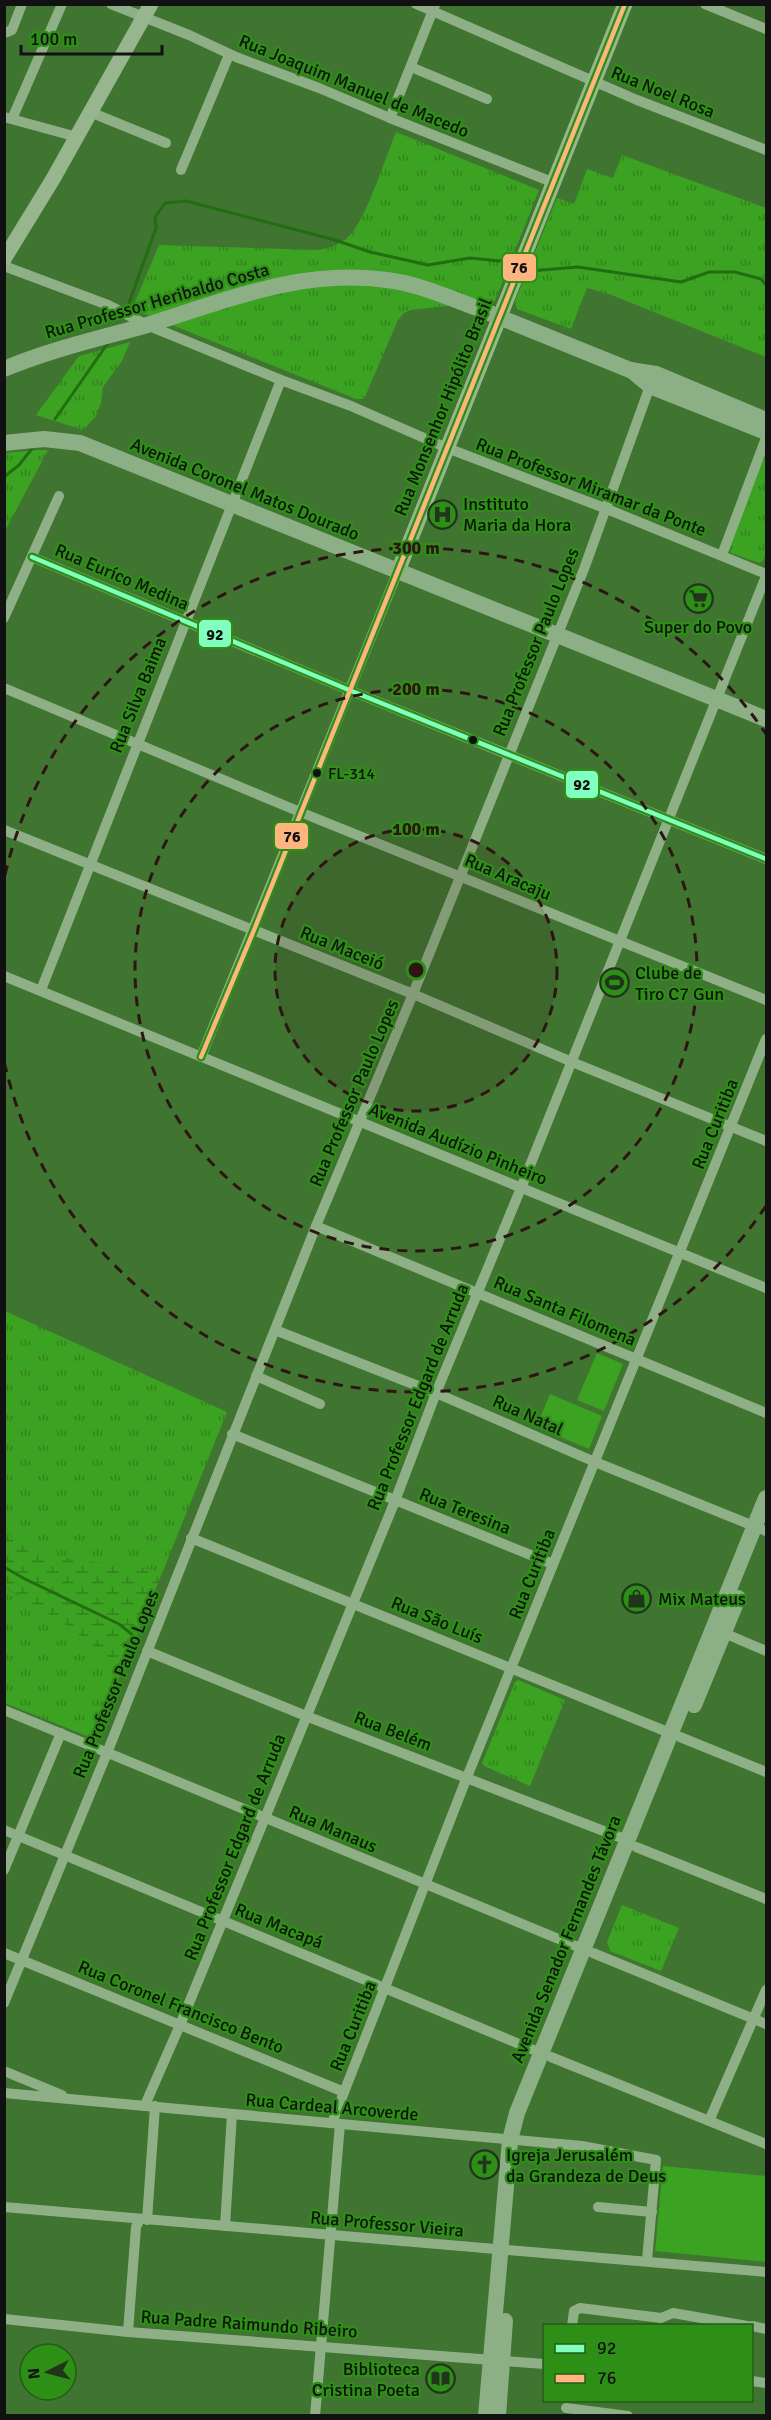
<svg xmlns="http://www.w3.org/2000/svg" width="771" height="2420" font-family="Signika,sans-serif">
<defs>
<pattern id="grass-tufts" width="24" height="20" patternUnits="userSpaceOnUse" patternTransform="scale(1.5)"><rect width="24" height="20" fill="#3ca221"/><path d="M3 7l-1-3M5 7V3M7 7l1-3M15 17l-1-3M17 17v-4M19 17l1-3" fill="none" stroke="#31831b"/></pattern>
<pattern id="wetland-marsh" width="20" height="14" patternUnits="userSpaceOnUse" patternTransform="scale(1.5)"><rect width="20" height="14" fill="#3ca221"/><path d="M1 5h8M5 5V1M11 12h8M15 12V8" fill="none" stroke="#31831b"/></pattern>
</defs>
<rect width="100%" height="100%" fill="#3f7431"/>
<g fill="url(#grass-tufts)">
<path d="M396,132l143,58 -44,111 -84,9 -7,3 -6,7 -34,79h-8l-224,-90 27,-64 156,5c13,-1 25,-5 34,-14 17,-16 37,-80 47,-104z"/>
<polygon points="622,155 766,208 766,357 609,294 587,288 571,329 517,309 515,301 557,198 574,204 587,169 613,178"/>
<polygon points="130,342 122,361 103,387 101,403 96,416 83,430 36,415 79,356"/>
<polygon points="39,450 48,450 5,531 5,453"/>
<polygon points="766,452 766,553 763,561 759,563 731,553 728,546"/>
<polygon points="5,1311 227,1412 163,1571 87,1561 140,1628 125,1664 120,1665 123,1668 94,1739 5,1703 4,1587 19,1596 11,1536 4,1525"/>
<polygon points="518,1680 565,1700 530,1786 484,1766 482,1763 515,1682"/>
<polygon points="622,1905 679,1928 661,1971 610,1951 607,1942"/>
</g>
<polygon fill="url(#wetland-marsh)" points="4,1525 12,1538 37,1554 163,1571 123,1668 59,1620 5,1587"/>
<g fill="#3ca221">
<polygon points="597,1353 623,1364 604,1411 577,1400"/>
<polygon points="550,1394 602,1416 589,1449 536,1427"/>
<polygon points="663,2166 766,2176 766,2262 655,2251"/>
</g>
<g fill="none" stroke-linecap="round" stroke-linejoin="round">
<g stroke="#236d11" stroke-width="3">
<polyline points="530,271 578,267 681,282 709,272 735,272 761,279 766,285"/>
<polyline points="129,303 156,228 155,217 165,203 186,201 335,240 370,252 428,265 470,258 500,261"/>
<polyline points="55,419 108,343"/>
<polyline points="4,477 19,465 34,446"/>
<polyline points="4,1567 25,1579 119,1624 134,1636"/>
</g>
<g stroke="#8fb086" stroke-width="10">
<polyline points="111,4 189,35 236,57 319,88 390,118 552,182"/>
<polyline points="416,4 637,100 766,150"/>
<polyline points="705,4 766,29"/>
<polyline points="4,33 12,30 22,4"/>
<polyline points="411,67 487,99"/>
<polyline points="90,112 166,143"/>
<polyline points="4,117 77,137"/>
<polyline points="390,118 435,5"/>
<polyline points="12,119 62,4"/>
<polyline points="181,170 229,55"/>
<polyline points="4,266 108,305 147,325 281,380 351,406 447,448 607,509 766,574"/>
<polyline points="722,555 766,438"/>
<polyline points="32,557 349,690 766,859"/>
<polyline points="4,618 59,496"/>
<polyline points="4,688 300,812 766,1000"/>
<polyline points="4,830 413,994 572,1062 766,1141"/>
<polyline points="4,976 766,1288"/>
<polyline points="41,990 281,380"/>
<polyline points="201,1057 398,571"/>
<polyline points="316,1226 766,1413"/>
<polyline points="275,1330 436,1393 595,1462 766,1531"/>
<polyline points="256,1376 320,1404"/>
<polyline points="232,1434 553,1564"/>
<polyline points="191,1538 670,1733"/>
<polyline points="724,1633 766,1651"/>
<polyline points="147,1651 306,1716 627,1840"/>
<polyline points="4,1710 583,1949"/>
<polyline points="680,1737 766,1772"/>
<polyline points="4,1830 541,2053"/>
<polyline points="636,1847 766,1899"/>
<polyline points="4,1870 61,1733"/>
<polyline points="4,1953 344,2092"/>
<polyline points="593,1953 766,2024"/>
<polyline points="4,2003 107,1753 316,1226 413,994 584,569 650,386"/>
<polyline points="551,2057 766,2144"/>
<polyline points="4,2071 62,2095"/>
<polyline points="4,2093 582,2146 656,2160 647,2260"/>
<polyline points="145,2105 180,2025 395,1501 436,1393 521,1188 766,576"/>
<polyline points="709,2121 766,1990"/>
<polyline points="332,2123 467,1777 766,1039"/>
<polyline points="4,2207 766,2272"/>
<polyline points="598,2207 652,2212"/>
<polyline points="147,2220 155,2106"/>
<polyline points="225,2226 232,2114"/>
<polyline points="4,2319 128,2332 544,2364"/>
<polyline points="572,2326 574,2311 580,2308 661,2318 673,2313 747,2326"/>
<polyline points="752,2326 766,2329"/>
<polyline points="128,2332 136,2227 140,2219"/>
<polyline points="752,2381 766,2383"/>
<polyline points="566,2408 628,2416"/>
<polyline points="315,2416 340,2124"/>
</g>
<g stroke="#97b68e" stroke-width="15">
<polyline points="4,259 53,179 151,4"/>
<polyline points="398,571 625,4"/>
</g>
<g stroke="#8daf85" stroke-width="16">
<path d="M4,369c45,-19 93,-30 140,-43 81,-25 156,-58 243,-46 33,4 65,19 95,30 50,20 99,40 148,60l26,4 110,46"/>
<polyline points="631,370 650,386 766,432"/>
<polyline points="4,443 44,439 80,443 766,719"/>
<polyline points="694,1705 738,1598"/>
<polyline points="486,2416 510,2140 517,2113 766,1498"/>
<polyline points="498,2416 505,2321"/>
</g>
<defs>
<polyline id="bus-1" points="32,557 349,690 766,859"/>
<polyline id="bus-2" points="201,1057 254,930 625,4"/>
</defs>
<use href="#bus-1" stroke="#2e8f16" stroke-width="9"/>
<use href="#bus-2" stroke="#2e8f16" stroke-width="9"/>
<use href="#bus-1" stroke="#80ffbe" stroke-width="4.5"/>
<use href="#bus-2" stroke="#ffb580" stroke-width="4.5"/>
</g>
<circle cx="416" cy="970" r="141" fill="#2f1414" fill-opacity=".12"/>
<g fill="none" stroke="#2f1414" stroke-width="3" stroke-dasharray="10 8">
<circle cx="416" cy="970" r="141"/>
<circle cx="416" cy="970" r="281"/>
<path d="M766 1206A422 422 0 0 1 5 1065M5 875A422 422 0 0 1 766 734"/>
</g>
<defs>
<symbol id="hospital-ring" viewBox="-11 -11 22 22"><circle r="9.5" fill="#2e8f16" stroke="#21341c" stroke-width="1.5"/><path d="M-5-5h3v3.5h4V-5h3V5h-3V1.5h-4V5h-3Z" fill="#21341c"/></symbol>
<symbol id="supermarket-ring" viewBox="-11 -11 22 22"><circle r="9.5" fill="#2e8f16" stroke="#21341c" stroke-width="1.5"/><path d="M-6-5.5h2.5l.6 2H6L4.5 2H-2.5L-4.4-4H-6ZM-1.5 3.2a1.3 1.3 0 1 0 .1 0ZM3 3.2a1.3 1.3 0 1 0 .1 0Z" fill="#21341c"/></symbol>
<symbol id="stadium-ring" viewBox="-11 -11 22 22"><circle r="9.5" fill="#2e8f16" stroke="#21341c" stroke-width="1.5"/><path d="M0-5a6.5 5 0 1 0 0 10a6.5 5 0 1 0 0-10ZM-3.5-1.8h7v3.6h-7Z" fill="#21341c"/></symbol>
<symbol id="shop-ring" viewBox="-11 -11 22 22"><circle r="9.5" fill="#2e8f16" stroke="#21341c" stroke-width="1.5"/><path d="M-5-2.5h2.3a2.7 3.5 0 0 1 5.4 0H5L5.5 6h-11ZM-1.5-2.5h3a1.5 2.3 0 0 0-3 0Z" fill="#21341c"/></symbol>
<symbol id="church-ring" viewBox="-11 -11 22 22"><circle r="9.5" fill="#2e8f16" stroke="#21341c" stroke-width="1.5"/><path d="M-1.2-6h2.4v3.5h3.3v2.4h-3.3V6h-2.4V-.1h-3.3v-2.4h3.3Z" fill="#21341c"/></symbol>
<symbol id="library-ring" viewBox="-11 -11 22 22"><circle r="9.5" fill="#2e8f16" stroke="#21341c" stroke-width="1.5"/><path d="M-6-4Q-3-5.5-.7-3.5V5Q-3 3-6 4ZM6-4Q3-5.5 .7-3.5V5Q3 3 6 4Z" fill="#21341c"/></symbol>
</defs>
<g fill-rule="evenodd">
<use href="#hospital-ring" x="426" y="498" width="33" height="33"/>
<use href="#supermarket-ring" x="682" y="582" width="33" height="33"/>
<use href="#stadium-ring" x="598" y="966" width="33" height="33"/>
<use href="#shop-ring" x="620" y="1582" width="33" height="33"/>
<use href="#church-ring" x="468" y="2148" width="33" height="33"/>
<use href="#library-ring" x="424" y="2362" width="33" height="33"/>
</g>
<g fill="#111" stroke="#2e8f16" stroke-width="2">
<circle cx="473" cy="740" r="5"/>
<circle cx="317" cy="773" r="5"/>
</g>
<g text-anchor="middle" stroke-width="4.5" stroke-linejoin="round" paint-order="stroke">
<g font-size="16" fill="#111" stroke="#2e8f16" text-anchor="start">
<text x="328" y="779">FL-314</text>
</g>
<g font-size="18" fill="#111" stroke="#2e8f16">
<text transform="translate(354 86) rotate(22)" y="6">Rua Joaquim Manuel de Macedo</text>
<text transform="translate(663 92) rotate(22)" y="6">Rua Noel Rosa</text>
<text transform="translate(157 301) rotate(-16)" y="6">Rua Professor Heribaldo Costa</text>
<text transform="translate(443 407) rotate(-68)" y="6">Rua Monsenhor Hipólito Brasil</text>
<text transform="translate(591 487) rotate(21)" y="6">Rua Professor Miramar da Ponte</text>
<text transform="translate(245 489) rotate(22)" y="6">Avenida Coronel Matos Dourado</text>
<text transform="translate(122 577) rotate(23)" y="6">Rua Euríco Medina</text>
<text transform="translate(536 642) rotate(-68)" y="6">Rua Professor Paulo Lopes</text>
<text transform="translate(138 695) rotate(-68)" y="6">Rua Silva Baima</text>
<text transform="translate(508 877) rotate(23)" y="6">Rua Aracaju</text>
<text transform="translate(342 948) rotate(22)" y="6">Rua Maceió</text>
<text transform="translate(354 1093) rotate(-67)" y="6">Rua Professor Paulo Lopes</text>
<text transform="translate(715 1124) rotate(-68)" y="6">Rua Curitiba</text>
<text transform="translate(458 1144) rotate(22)" y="6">Avenida Audízio Pinheiro</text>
<text transform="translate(565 1311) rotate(23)" y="6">Rua Santa Filomena</text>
<text transform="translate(418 1397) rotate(-68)" y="6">Rua Professor Edgard de Arruda</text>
<text transform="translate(528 1415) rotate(24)" y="6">Rua Natal</text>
<text transform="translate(465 1511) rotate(22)" y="6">Rua Teresina</text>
<text transform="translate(532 1574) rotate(-68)" y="6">Rua Curitiba</text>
<text transform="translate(437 1620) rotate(22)" y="6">Rua São Luís</text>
<text transform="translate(116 1684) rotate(-68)" y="6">Rua Professor Paulo Lopes</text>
<text transform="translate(393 1731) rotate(21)" y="6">Rua Belém</text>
<text transform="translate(333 1829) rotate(23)" y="6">Rua Manaus</text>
<text transform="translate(235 1847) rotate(-68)" y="6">Rua Professor Edgard de Arruda</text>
<text transform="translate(279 1926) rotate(22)" y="6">Rua Macapá</text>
<text transform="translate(566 1939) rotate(-68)" y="6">Avenida Senador Fernandes Távora</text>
<text transform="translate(181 2007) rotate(22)" y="6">Rua Coronel Francisco Bento</text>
<text transform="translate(353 2026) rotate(-68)" y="6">Rua Curitiba</text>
<text transform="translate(332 2107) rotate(5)" y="6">Rua Cardeal Arcoverde</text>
<text transform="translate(387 2224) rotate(5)" y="6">Rua Professor Vieira</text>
<text transform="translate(249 2324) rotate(4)" y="6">Rua Padre Raimundo Ribeiro</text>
</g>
<g font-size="18" fill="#111" stroke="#2e8f16" text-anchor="start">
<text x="463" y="510">Instituto<tspan x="463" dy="21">Maria da Hora</tspan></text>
<text x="698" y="633" text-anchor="middle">Super do Povo</text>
<text x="635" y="979">Clube de<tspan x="635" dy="21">Tiro C7 Gun</tspan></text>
<text x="658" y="1605">Mix Mateus</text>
<text x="506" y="2161">Igreja Jerusalém<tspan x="506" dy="21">da Grandeza de Deus</tspan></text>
<text x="420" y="2375" text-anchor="end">Biblioteca<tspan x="420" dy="21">Cristina Poeta</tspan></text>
</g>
</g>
<circle cx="416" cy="970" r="9" fill="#2f1414" stroke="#2e8f16" stroke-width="3"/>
<g font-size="18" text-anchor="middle" font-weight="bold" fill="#2f1414" stroke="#2e8f16" stroke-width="4.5" stroke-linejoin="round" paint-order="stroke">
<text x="416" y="554">300 m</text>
<text x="416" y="695">200 m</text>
<text x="416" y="835">100 m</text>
</g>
<g stroke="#2e8f16" stroke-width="2">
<rect x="502" y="253" width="35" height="29" rx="6" fill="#ffb580"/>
<rect x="198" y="619" width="34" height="29" rx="6" fill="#80ffbe"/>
<rect x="565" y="770" width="34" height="29" rx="6" fill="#80ffbe"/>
<rect x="274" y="822" width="35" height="28" rx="6" fill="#ffb580"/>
</g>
<g font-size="16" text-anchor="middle" font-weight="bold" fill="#111">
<text x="519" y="273">76</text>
<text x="215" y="640">92</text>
<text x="582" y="790">92</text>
<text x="292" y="842">76</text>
</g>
<rect width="771" height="2420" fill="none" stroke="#111111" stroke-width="12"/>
<rect x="543" y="2324" width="210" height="78" fill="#2e8f16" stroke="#225d14" stroke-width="1.5"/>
<rect x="555" y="2344" width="30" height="9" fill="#80ffbe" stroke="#225d14" stroke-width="1.5"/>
<text x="597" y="2354" font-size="18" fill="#111111">92</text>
<rect x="555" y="2374" width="30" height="9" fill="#ffb580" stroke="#225d14" stroke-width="1.5"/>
<text x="597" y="2384" font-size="18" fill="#111111">76</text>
<g transform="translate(48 2372) rotate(264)"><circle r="28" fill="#2e8f16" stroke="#225d14" stroke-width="1.5"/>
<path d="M0-4.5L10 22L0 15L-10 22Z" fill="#21341c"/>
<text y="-9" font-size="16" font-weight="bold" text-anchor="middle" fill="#111111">N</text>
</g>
<path d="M21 45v9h141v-9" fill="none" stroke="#111111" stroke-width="3"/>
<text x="30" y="45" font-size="18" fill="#111111" stroke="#2e8f16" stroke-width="4.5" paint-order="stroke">100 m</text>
</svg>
